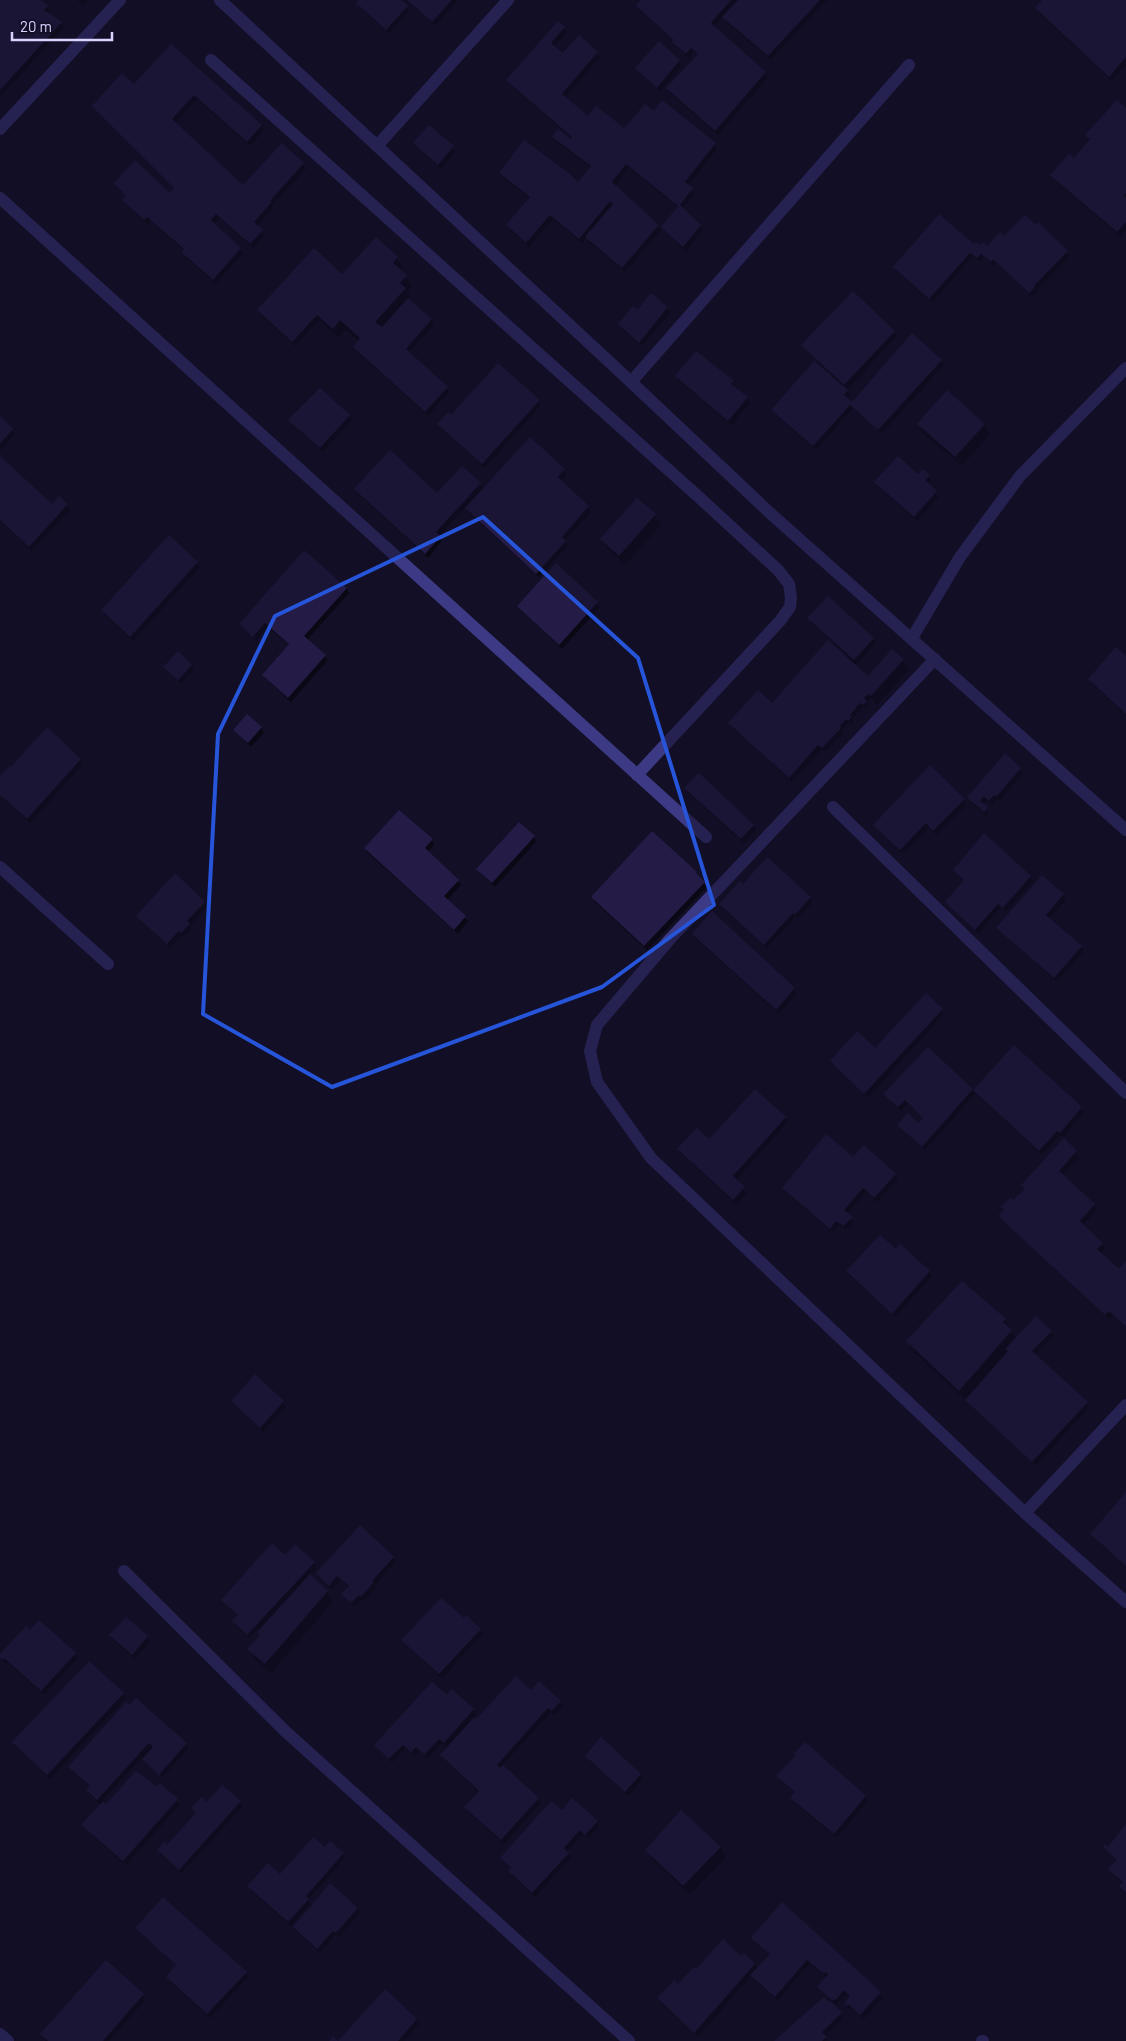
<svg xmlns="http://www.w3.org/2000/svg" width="1126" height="2041" font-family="Barlow,sans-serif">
<rect width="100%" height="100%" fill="#130f26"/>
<g fill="#0007">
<polygon points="0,0 39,0 47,7 49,11 47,13 61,23 64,28 0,97"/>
<polygon points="77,0 88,0 83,6"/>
<polygon points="360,0 399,0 409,11 389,33 360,8 358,3"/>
<polygon points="406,0 456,0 457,2 435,26"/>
<polygon points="643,0 827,0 771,60 726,22 723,16 714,27 765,73 768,78 718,135 670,93 667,89 698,55 694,51 689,58 677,47 675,41 640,11 637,7"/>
<polygon points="1044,0 1126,0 1126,65 1112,81 1039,13 1036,9"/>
<polygon points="564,28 567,32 554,47 563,55 579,36 600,57 565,98 588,117 624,130 654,113 715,144 717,149 688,186 694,194 682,209 703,230 686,251 662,227 679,208 629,168 615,186 658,226 661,230 625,272 589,242 587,237 582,243 553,219 529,247 510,230 507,225 530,198 503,178 500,173 578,184 592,168 557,142 554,137 573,142 575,141 511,85 508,80"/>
<polygon points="171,45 261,126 264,130 250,146 197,99 175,124 243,187 303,164 306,169 272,205 273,208 257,226 264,236 253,248 220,218 214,224 243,253 216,284 185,257 183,252 184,251 151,221 147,224 127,205 124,200 127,197 115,184 170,194 175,189 93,106 134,86"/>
<polygon points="679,61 682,66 660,91 637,69"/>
<polygon points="1126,110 1126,229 1120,236 1055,180 1052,175 1074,160 1090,141 1087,136"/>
<polygon points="415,143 453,147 455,152 441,169 418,148"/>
<polygon points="1038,224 1070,257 1036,291 1037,292 1032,297 997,262 994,266 984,257 980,262 973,256 932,303 898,272 895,267 974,246 987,248 1004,238 1036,227"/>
<polygon points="376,238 397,258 403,268 400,271 412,286 407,292 411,299 409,301 431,320 434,325 408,353 447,388 449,392 428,416 357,352 354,347 359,342 346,330 339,338 319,320 295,346 261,315 259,311 343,276"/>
<polygon points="667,308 670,313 642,346 622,329 619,325 638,311"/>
<polygon points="894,332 897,336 847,390 850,396 847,399 852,403 941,361 944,365 882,434 853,408 816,450 776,415 773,410 832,375 803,346"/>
<polygon points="677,376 733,382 735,386 734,388 747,398 750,403 732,425 679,381"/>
<polygon points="539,401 541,405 485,468 442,429 439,424 451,417"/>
<polygon points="349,416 352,420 323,452 293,425 290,420"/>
<polygon points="0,418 15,434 0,451"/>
<polygon points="918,424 984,424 990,434 962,466 924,434"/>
<polygon points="530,439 564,470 567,475 560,482 588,507 591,512 565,541 568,546 539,577 469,513 466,507 439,536 442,541 428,558 358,494 356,489 437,495 462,468 480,484 483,490"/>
<polygon points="0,458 52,506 67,505 70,510 32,551 0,521"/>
<polygon points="918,476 929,476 931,481 928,484 939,497 917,521 879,487 876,482"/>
<polygon points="637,500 655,515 661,525 625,565 608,549 602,539"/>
<polygon points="197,563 200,567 133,641 105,615 102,610"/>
<polygon points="346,588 349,593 307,640 328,660 291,702 266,679 263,675 290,645 268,627 256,641 240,624"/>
<polygon points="597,603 600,607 562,649 518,606"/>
<polygon points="809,618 873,639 876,643 855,666 868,677 892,651 903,660 909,670 877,705 871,698 866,703 868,706 866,709 863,707 852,719 854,722 851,725 849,723 842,731 843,734 826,752 822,749 792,782 733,728 730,723 772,705 848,656 812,623"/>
<polygon points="1126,658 1126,715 1092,684 1089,679"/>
<polygon points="191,665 194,670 181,684 165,667"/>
<polygon points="247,716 261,728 264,733 251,747 235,730"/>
<polygon points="47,729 80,760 83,765 30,823 0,796 0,777 11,769"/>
<polygon points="1020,769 1023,774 999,801 997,799 992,805 987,800 983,805 989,813 987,816 971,803 968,798"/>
<polygon points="686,788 753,825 756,830 744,843 688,793"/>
<polygon points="964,800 967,805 936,835 929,827 903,854 875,825"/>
<polygon points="652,832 696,873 707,887 647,950 595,902 592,897"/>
<polygon points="534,837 536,842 495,887 481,873 478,869"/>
<polygon points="432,840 434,845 427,853 458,881 461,885 447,900 468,921 458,934 368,853 365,849"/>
<polygon points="955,870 1030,877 1033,881 1006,912 1001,907 978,934 946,902 965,881"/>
<polygon points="743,886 810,898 813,902 798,918 796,916 767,948 723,909 720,904"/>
<polygon points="1063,895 1066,900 1049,919 1081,946 1084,951 1057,982 1001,932 998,928"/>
<polygon points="204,903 207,907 190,926 191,929 184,937 182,935 170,948 137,916"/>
<polygon points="693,934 794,989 797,994 779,1014 696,939"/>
<polygon points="942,1009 944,1014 868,1098 831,1062 875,1050"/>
<polygon points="1014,1046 1081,1107 1084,1112 1063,1137 1060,1135 1042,1155 976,1093 925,1150 902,1130 899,1125 918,1125 924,1119 908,1104 901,1111 885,1094 972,1090 973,1091"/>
<polygon points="785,1118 787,1123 736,1180 747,1193 736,1204 681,1154 678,1150"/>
<polygon points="1064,1140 1079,1157 1062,1175 1094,1205 1097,1210 1083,1225 1102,1244 1105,1248 1100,1253 1119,1270 1126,1263 1126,1328 1112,1315 1109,1319 1003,1220 1000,1216 1025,1190 1023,1186"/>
<polygon points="853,1159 895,1175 898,1180 877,1202 866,1192 847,1214 854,1222 846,1230 839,1225 833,1233 787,1193 784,1188"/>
<polygon points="900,1246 929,1272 932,1277 895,1317 850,1276 848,1272 896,1250"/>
<polygon points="1005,1320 1016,1339 1051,1331 1054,1336 1035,1355 1087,1403 1089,1407 1036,1466 913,1351 908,1341"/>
<polygon points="255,1376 286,1407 263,1432 232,1401"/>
<polygon points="1126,1494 1126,1567 1095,1539 1092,1534"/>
<polygon points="285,1557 314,1563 317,1568 309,1575 327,1592 333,1602 271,1673 255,1659 249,1649 261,1636 257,1630 250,1638 236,1626 233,1621 238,1616 222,1600"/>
<polygon points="393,1557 396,1562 374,1586 376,1588 364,1601 362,1599 354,1607 343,1595 349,1588 341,1579 332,1590 317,1573"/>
<polygon points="126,1618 147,1637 150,1642 135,1659 113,1640 110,1635"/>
<polygon points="464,1620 480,1630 483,1634 442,1678 406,1645 403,1640"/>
<polygon points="75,1654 77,1659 44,1695 7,1662 6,1664 2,1661 0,1657"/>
<polygon points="452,1691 473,1710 476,1715 473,1718 476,1721 531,1691 560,1702 563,1706 555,1715 551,1712 502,1766 538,1798 541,1803 504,1844 469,1812 466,1807 479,1793 444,1759 441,1755 448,1748 442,1743 428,1759 419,1751 415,1756 406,1748 392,1763 376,1746 447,1697"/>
<polygon points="123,1694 126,1698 50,1779 14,1742"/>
<polygon points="126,1704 186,1744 189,1748 163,1777 146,1761 145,1762 142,1757 102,1802 106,1805 157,1788 161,1785 180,1805 126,1865 85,1829 83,1825 101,1805 90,1795 87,1790 90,1787 73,1772 70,1767"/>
<polygon points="586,1756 640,1775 643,1779 628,1796 589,1760"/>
<polygon points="778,1776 865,1796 868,1801 837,1838 795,1803 792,1798 796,1793 780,1781"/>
<polygon points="240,1802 242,1807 182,1873 161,1855 159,1850 168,1847 197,1815 193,1808 207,1803"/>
<polygon points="562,1811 597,1822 599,1826 588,1839 583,1834 567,1852 571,1858 535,1897 512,1876 509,1871 512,1869 502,1858"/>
<polygon points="1126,1827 1126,1894 1120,1886 1123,1884 1110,1869 1117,1861 1105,1847 1108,1849"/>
<polygon points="720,1847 726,1857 690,1895 653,1860 647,1850"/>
<polygon points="325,1849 343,1854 345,1858 308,1900 312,1906 357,1909 360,1913 339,1937 336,1934 320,1953 297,1932 295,1927 310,1910 308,1906 291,1926 251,1891 249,1886 280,1875"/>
<polygon points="782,1904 880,1993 883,1998 864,2019 851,2008 848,2009 846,2004 850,1997 848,1994 833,2007 843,2019 824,2037 827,2041 776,2041 832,2001 818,1987 826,1977 810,1963 778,2000 754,1980 752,1975 698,2037 661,2003 658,1998 678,1986 696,1970 742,1958 754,1964 757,1969 770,1955 753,1938"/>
<polygon points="137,1928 246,1973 248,1977 210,2018 170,1982 167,1977 177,1966 139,1932"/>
<polygon points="106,1962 143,1995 146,2000 109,2041 46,2041 41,2034"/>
<polygon points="416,2019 419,2024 404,2041 340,2041"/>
</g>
<g fill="#241b47">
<polygon points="0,0 41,0 48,6 44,10 62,22 0,90"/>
<polygon points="359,0 401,0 408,6 386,30 356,3"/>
<polygon points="407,0 452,0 432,22"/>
<polygon points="641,0 731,0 711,23 766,72 715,131 666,88 698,54 691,48 686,54 672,42 674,40 636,6"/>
<polygon points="738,0 820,0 768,56 722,17"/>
<polygon points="1042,0 1126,0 1126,57 1109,77 1035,8"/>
<polygon points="558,21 565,27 551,43 563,53 579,35 598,52 562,94 588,116 596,106 624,128 645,104 654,111 662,100 716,143 685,182 693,188 680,205 701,225 683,247 661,227 678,206 626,164 612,182 659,225 622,268 585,237 613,204 610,201 579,239 550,215 526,243 506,225 530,197 499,173 524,140 569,173 578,182 591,166 552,137 558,129 571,139 572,137 506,80"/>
<polygon points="659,41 680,60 657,88 635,68"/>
<polygon points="171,44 262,125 247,142 194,95 172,119 243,185 282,143 304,163 270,201 272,202 254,222 263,230 250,244 216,214 211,220 241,248 213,280 181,252 184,249 147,217 144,220 122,200 126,196 114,183 135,160 170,193 174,188 92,106 122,73 134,84"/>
<polygon points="1117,100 1126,108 1126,193 1124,196 1126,197 1126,222 1117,232 1050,175 1069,154 1074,158 1090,139 1085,135"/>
<polygon points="429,125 454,146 438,165 413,143"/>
<polygon points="939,214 974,244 976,242 981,245 983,242 987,246 1000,232 1004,236 1025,215 1036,225 1038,222 1068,251 1034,286 1035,287 1029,293 993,259 991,262 981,254 977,258 970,253 929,299 893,267"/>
<polygon points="376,237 398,257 393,263 407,275 400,283 406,288 375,322 382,327 408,298 432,319 406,349 448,387 425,412 353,347 360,338 340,320 333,329 317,315 292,342 257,310 314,248 342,274"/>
<polygon points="853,291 895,331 844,385 801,345"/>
<polygon points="651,293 668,307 639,343 618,324 633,306 638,309"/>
<polygon points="912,333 942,360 878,430 850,405 813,446 771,410 814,361 848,390 844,395 852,402"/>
<polygon points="696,351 734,381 731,384 748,397 728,421 675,376"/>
<polygon points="498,363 540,400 482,464 437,424 448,412 451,415"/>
<polygon points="320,388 350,415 320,448 288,420"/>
<polygon points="947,390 985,424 955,457 917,424"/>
<polygon points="0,416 13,429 0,444"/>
<polygon points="530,437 565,469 558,477 589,506 562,537 566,541 536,574 465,508"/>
<polygon points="390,450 437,493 462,466 481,483 436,532 441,536 425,554 354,489"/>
<polygon points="0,456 52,504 59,496 68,504 29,547 0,520"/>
<polygon points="898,456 918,474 923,469 930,475 925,480 937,491 914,517 874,482"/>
<polygon points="637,498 656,514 619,556 600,539"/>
<polygon points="169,535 198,562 130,637 101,610"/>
<polygon points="304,550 347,588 304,636 326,655 288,698 262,675 289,644 265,623 253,637 239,624"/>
<polygon points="556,563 598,602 559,645 517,606"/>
<polygon points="828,596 874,638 854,660 807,618"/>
<polygon points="828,640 868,676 892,649 904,659 871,696 869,694 864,698 867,701 863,705 860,703 850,715 852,717 848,721 846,719 840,726 841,728 822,748 818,745 789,778 728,723 758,690 772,703"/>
<polygon points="1116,647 1126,656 1126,714 1088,679"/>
<polygon points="178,651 192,665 178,680 163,667"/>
<polygon points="247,714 262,727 248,743 233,730"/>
<polygon points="47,727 81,759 27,819 0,795 0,776 9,766 11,767"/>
<polygon points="1005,753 1021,768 996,797 994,795 989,801 984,796 980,801 988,807 984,812 967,798"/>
<polygon points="930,765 965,799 933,831 926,823 900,850 873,825"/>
<polygon points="699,773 754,825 741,839 684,788"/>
<polygon points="399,810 433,839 425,848 459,880 444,896 466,916 454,930 364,848"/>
<polygon points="519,822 535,836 492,883 476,869"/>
<polygon points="652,831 697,872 696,873 705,882 644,946 591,897"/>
<polygon points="984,833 1031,876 1003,908 998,904 975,930 945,902 964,880 953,870"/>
<polygon points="767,857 811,897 795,915 793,913 764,945 719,904 740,881 743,884"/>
<polygon points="175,873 205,902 187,921 190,924 181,933 179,931 167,944 136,916"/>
<polygon points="1042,875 1064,894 1046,915 1082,946 1054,978 996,928"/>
<polygon points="712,911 795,988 776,1010 692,934"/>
<polygon points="926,993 943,1009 864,1094 830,1061 857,1031 875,1048"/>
<polygon points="1014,1045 1082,1107 1060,1133 1057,1131 1039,1151 973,1090"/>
<polygon points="928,1047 973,1089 922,1147 897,1125 908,1113 918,1123 923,1118 905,1100 898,1107 883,1094"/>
<polygon points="755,1089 786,1117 733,1176 745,1187 733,1200 677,1149 697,1128 709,1139"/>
<polygon points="826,1134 853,1157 864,1145 896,1174 874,1198 863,1188 844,1210 853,1217 843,1226 836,1221 830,1229 782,1188"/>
<polygon points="1064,1138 1077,1151 1059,1171 1095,1204 1080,1221 1103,1243 1097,1249 1119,1269 1126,1261 1126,1327 1109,1311 1105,1315 998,1216 1004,1210 1001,1207 1010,1198 1013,1200 1025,1189 1021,1185"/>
<polygon points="880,1235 896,1249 900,1244 930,1271 892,1314 846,1271"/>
<polygon points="962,1281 1006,1319 1003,1322 1012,1330 959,1391 906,1341"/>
<polygon points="1036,1316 1052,1331 1032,1351 1088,1402 1032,1462 965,1400 1008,1351 1005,1349"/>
<polygon points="255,1374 284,1401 260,1428 231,1401"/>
<polygon points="1126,1492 1126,1566 1090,1534"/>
<polygon points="360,1525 394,1557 372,1581 374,1582 361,1597 359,1595 351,1603 341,1594 349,1586 337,1576 329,1586 316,1573"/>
<polygon points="272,1543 285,1555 295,1544 315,1562 247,1635 232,1621 238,1615 221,1600"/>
<polygon points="310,1574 328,1591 265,1664 247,1649 260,1635 257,1632"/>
<polygon points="441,1598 464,1618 466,1615 481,1629 439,1674 401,1640"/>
<polygon points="126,1617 148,1636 132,1655 109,1635"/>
<polygon points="39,1620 76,1653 41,1691 4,1658 3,1660 0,1658 0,1654 26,1626 30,1630"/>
<polygon points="89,1661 124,1693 47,1775 12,1742"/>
<polygon points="516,1676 531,1690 539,1681 561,1701 552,1711 548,1708 497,1765 500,1768 503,1765 539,1798 501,1840 464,1807 479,1791 440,1755 474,1717 476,1719"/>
<polygon points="432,1682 447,1695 452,1689 474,1709 444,1743 439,1739 424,1755 416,1747 411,1752 403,1745 389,1759 374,1745"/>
<polygon points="136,1698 187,1743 159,1775 142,1759 153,1747 149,1743 97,1800 86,1790 90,1786 68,1767 126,1702 129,1705"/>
<polygon points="601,1737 641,1774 625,1792 585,1756"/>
<polygon points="805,1742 866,1796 834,1834 790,1798 795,1792 776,1776 796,1755 794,1754"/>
<polygon points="136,1771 157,1787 160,1783 178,1799 123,1861 81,1825 103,1801 106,1804"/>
<polygon points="222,1785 241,1801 179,1870 157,1850 164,1842 167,1845 196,1813 191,1808 201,1797 207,1802"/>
<polygon points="572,1798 598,1821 585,1835 580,1830 564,1848 569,1853 532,1893 508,1871 511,1867 500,1858 551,1801 562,1810"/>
<polygon points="681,1810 721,1847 683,1886 645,1850"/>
<polygon points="1126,1824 1126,1893 1119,1886 1123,1882 1108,1869 1117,1860 1103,1847 1105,1845 1108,1847"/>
<polygon points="313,1837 325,1847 330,1841 344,1853 306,1896 309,1899 288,1922 247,1886 268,1863 280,1874"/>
<polygon points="330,1883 358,1908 336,1933 333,1931 317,1949 293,1927"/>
<polygon points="163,1897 247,1972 207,2014 166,1977 176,1965 135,1928"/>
<polygon points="782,1902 881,1992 860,2015 848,2004 847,2006 844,2004 850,1996 844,1990 836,2000 834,1999 833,2001 817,1987 828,1974 826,1972 824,1974 807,1960 775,1997 750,1975 770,1954 751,1938"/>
<polygon points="723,1939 741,1956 744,1953 755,1964 694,2033 657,1998 674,1980 678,1984 694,1967 696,1969"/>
<polygon points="106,1960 144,1994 103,2041 48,2041 40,2034"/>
<polygon points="385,1989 417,2019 398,2041 329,2041 333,2036 338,2041"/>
<polygon points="824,1997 828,2002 832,2002 842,2013 822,2032 827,2037 822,2041 774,2041"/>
</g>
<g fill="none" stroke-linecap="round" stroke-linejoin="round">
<g stroke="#3d3a85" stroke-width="12">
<polyline points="220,0 631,382 770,513 1126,830"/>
<polyline points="211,60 701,499 778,570 789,584 791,597 790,607 780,621 637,775"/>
<polyline points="0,129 120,0"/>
<polyline points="377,146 508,0"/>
<polyline points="0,198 706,837"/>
<polyline points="631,382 909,65"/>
<polyline points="912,638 960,557 1020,476 1126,368"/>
<polyline points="935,659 670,939 597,1025 590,1051 597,1082 651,1158 1025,1513 1126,1602"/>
<polyline points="833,807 1126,1093"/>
<polyline points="0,867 108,964"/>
<polyline points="1025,1513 1126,1405"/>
<polyline points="124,1571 285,1731 629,2041"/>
<polyline points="0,2034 8,2041"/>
<polyline points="982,2041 983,2041"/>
</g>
</g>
<path d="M0 0H1126V2041H0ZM483,517l155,141 76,247 -112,82 -270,100 -129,-73 15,-280 57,-118z" fill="#130f26" fill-opacity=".55" fill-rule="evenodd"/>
<path fill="none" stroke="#2655da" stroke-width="4" stroke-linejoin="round" d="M483,517l155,141 76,247 -112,82 -270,100 -129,-73 15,-280 57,-118z"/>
<path d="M12 32v8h100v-8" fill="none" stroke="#d9d4ff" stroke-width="2.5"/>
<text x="20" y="32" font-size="15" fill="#d9d4ff" stroke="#130f26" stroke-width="4" paint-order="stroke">20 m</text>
</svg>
